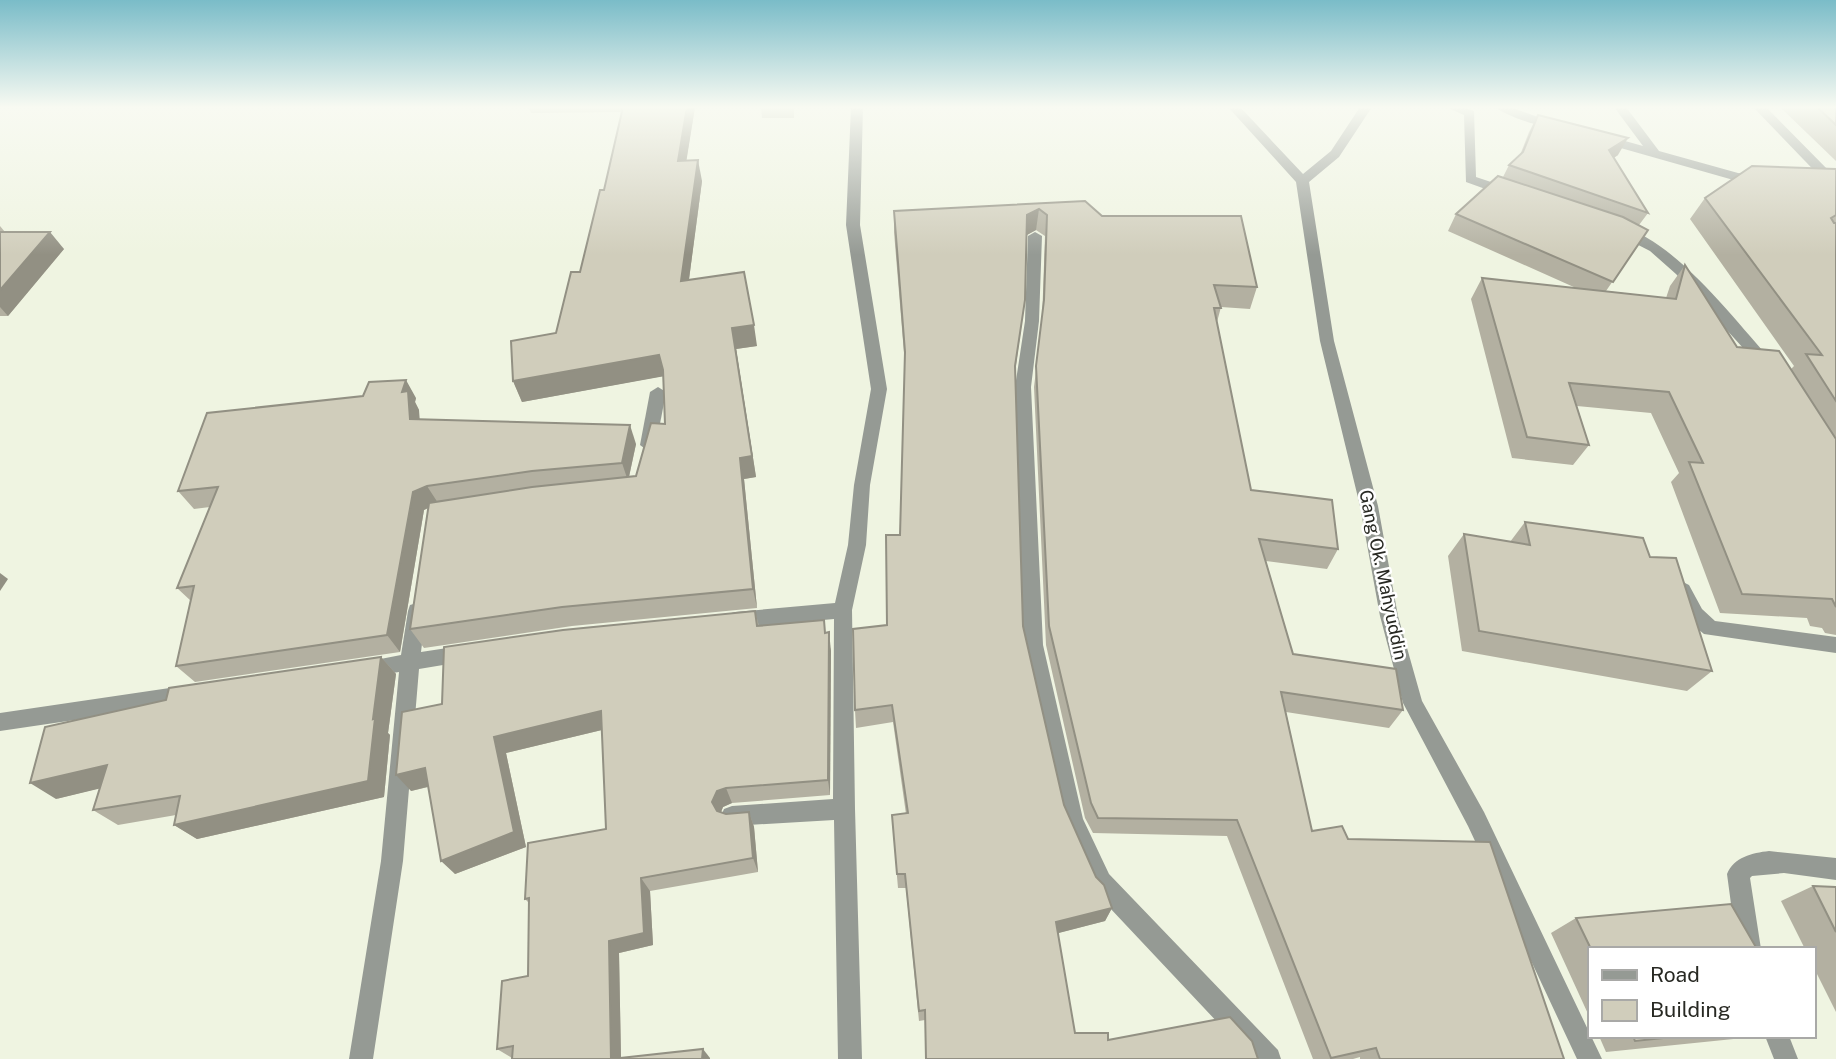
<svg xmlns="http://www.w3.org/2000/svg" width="1836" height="1059" font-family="'Public Sans',sans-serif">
<rect width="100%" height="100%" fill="#eff4e1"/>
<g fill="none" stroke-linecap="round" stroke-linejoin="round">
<g fill="#959a94" fill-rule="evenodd">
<polygon points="851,107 863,107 860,225 887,389 870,485 866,545 852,610 855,809 862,1059 838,1059 834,820 732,826 724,823 721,816 724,809 732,806 833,799 834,619 735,628 728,626 726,620 728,614 735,612 835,603 848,545 854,485 871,389 846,225"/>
<polygon points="1228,107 1240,107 1303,174 1331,151 1360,107 1372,107 1339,157 1309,182 1334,341 1378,506 1398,616 1422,701 1484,812 1602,1059 1577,1059 1468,826 1403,703 1380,616 1360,506 1320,341 1296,182"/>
<polygon points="1446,107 1463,107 1474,111 1476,177 1512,189 1512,195 1502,195 1466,182 1464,115"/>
<path d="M1495,107h15l53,19c-9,7 -58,-10 -68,-19z"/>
<polygon points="1614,107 1626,107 1659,151 1738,173 1763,177 1765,180 1759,184 1737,181 1596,141 1594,138 1600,134 1643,146"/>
<polygon points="1753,107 1766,107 1836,178 1836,189 1831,188"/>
<path d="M1620,226c56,15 114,94 153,136l3,4 -3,4h-10l-87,-96 -26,-23 -35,-18 -2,-3z"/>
<polygon points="1035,232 1042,236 1039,321 1031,387 1043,645 1083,819 1109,874 1278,1050 1281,1059 1252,1059 1093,890 1062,820 1023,645 1015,387 1025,321 1028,236"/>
<polygon points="658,387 666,392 656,445 648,451 640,445 650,392"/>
<polygon points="1683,582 1689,585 1702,609 1715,621 1836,637 1836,653 1704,634 1688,621 1674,590 1677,585"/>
<polygon points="417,603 424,605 426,611 421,652 467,645 474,647 477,653 474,659 467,661 419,669 403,861 373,1059 349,1059 381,861 399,672 367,677 360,675 357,669 360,663 401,655 408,611 410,605"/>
<polygon points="190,685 197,688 200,694 197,700 190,703 0,731 0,713"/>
<path d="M1769,851l67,7v22l-52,-7 -32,3 -2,2 11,71h-24l-10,-75c7,-17 25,-21 42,-23z"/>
<polygon points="1765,1036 1789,1036 1798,1059 1774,1059"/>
</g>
</g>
<g fill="#b3b0a1">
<polygon points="529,107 695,107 686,161 702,181 689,279 757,346 736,349 756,477 744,479 757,608 572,626 424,648 410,629 428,508 424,510 400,652 195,682 176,666 191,601 177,588 210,507 194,509 178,491 363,396 416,398 415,402 419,410 419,419 636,444 629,477 636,476 665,424 663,376 522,402 513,381 556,333 580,272 604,190 622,112 531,113"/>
<polygon points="761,107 794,107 794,118 762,118"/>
<polygon points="1780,107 1836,107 1836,161"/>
<polygon points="1538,115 1618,155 1614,158 1648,213 1639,225 1648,230 1606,291 1666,298 1670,286 1685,265 1737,347 1791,369 1794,366 1690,219 1705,198 1836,169 1836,635 1825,633 1822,628 1810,626 1807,618 1720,613 1671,482 1679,473 1651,413 1577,406 1589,445 1573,465 1512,458 1471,299 1482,278 1576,288 1448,231 1456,214 1503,177 1509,165 1520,155 1529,132"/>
<polygon points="1085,201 1102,216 1257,287 1250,309 1221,307 1217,322 1251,490 1338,549 1327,569 1266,561 1293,654 1403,710 1389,728 1286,712 1312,831 1348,839 1564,1059 1360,1059 1360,1057 1353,1059 1313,1059 1227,836 1093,833 1085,818 1046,645 1034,387 1042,321 1045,236 1036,230 1027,235 1025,300 1015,372 1023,626 1064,805 1096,877 1112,908 1105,921 1058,933 1075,1033 1108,1040 1258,1059 925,1020 919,1021 906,888 898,888 893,830 892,815 906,814 893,722 856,728 855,710 887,625 900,535 905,365 894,232 894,211"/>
<polygon points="0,226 5,232 64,249 8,316 0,316"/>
<polygon points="1525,522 1650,557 1712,671 1687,691 1462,651 1448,556 1464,534 1510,542"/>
<polygon points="755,611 759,626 826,633 831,651 830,795 732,803 723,807 721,812 726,814 749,812 754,827 758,872 650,891 653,945 619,953 621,1058 710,1058 512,1058 497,1049 528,976 529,903 525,899 606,829 602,730 506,753 526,847 455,874 428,787 411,791 442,704"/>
<polygon points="381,657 396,674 388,733 390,735 384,797 197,839 174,825 176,815 118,825 93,810 100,788 56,799"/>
<polygon points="1813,886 1836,887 1836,1012 1813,966 1813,949 1805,949 1781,901"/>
<polygon points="1576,918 1757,949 1589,949 1589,1016 1551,933"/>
<polygon points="1599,1036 1763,1036 1606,1052"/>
</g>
<g fill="#929083">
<polygon points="687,107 695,107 683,182 678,161"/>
<polygon points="1628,138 1618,155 1599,167 1609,150"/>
<polygon points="698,160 702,181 686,302 681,281"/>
<polygon points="1039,209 1036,230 1025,236 1027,215"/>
<polygon points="50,232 64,249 8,316 0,307 0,290"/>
<polygon points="754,325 757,346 736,349 756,477 744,479 757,608 753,589 740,458 732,328"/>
<polygon points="659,355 665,376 522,402 513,381"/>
<polygon points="406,380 416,398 415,402 419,410 421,437 410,419 402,392"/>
<polygon points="630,425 636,444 628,481 622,463"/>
<polygon points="427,486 438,503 424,510 400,652 387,635 413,492"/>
<polygon points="0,573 8,579 0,591"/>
<polygon points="829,632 831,651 830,795 828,780"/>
<polygon points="381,657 396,674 388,733 390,735 384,797 197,839 174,825 373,719"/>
<polygon points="601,711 610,728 506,753 526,847 455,874 441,861 494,737"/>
<polygon points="107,765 131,781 56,799 30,783"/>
<polygon points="425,768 439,784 411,791 396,775"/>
<polygon points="726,788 732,803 723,807 719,817 712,802 717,791"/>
<polygon points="749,812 754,827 758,872 753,858"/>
<polygon points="641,878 650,891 653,945 619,953 621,1059 611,1059 609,941"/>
<polygon points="1112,908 1105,921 1051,935 1056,922"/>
<polygon points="703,1049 710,1058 710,1059 702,1059"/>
</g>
<g fill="#d0cdbb" stroke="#929083" stroke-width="2">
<polygon points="623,107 687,107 678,161 698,160 681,281 744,272 754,325 732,328 752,456 740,458 753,589 562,607 410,629 429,503 532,487 636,476 651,423 665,424 663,370 659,355 513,381 511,341 556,333 571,272 580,272 600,190 604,190"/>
<polygon points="1817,107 1836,107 1836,125"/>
<polygon points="1538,115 1628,138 1609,150 1648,213 1509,165 1523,152"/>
<polygon points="1752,166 1836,169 1836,215 1831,218 1834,223 1836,223 1836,401 1806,354 1822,355 1705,198"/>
<polygon points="1498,176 1623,217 1648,230 1613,282 1456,214"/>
<polygon points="1085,201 1102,216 1241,216 1257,287 1214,285 1221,308 1214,308 1251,490 1332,500 1338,549 1259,539 1293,654 1396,669 1403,710 1281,692 1312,831 1342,826 1348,839 1490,842 1564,1059 1380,1059 1376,1048 1331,1058 1237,820 1098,818 1091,803 1049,626 1036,366 1044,300 1047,215 1039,209 1027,215 1025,300 1015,366 1023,626 1064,805 1096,877 1104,885 1112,908 1056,922 1075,1033 1108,1033 1108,1040 1230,1017 1252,1041 1258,1059 926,1059 925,1010 919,1011 905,874 897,874 892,815 908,813 892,705 855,710 853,629 887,625 886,535 900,535 905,352 894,211"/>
<polygon points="0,232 50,232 0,290"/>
<polygon points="1685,265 1737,347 1779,351 1836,439 1836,607 1832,599 1742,594 1689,462 1703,463 1669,392 1569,383 1589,445 1527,437 1482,278 1676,299"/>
<polygon points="406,380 402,392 408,391 410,419 630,425 622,463 532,471 427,486 413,492 387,635 176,666 194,586 177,588 218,487 178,491 207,413 363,396 369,382"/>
<polygon points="1525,522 1643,538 1650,557 1676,558 1712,671 1479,631 1464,534 1530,545"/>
<polygon points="755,611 757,626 824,620 825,633 829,632 828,780 726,788 717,791 712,802 717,811 726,814 749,812 753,858 641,878 644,933 609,941 611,1059 703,1049 702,1059 512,1059 513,1046 497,1049 502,981 528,976 529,898 525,899 528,843 606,829 601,711 494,737 514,832 441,861 425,768 396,775 402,712 442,704 444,647 563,630"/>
<polygon points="381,657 373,719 375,718 368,781 174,825 180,796 93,810 107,765 30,783 45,727 166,700 169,688"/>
<polygon points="1813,886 1836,887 1836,932"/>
<polygon points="1731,904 1757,949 1591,949 1576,918"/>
<polygon points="1633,1036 1683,1036 1635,1041"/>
</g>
<linearGradient id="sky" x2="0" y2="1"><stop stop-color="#7abcc8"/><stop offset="0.42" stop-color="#f8faf2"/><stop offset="1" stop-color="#f8faf2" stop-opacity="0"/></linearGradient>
<rect width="1836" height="255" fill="url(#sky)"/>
<g text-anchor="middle" stroke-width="5" stroke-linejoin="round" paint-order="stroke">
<g font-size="18" fill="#282923" stroke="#fff">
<text transform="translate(1383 575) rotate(78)" y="6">Gang Ok. Mahyuddin</text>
</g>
</g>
<rect x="1588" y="947" width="228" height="91" fill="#ffffff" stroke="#a9a9a7" stroke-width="2"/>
<rect x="1602" y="970" width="35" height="10" fill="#959a94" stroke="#a9a9a7" stroke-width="2"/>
<text x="1650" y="982" font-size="21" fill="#282923">Road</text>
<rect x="1602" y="1000" width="35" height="21" fill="#d0cdbb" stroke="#a9a9a7" stroke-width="2"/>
<text x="1650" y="1017" font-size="21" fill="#282923">Building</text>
</svg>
